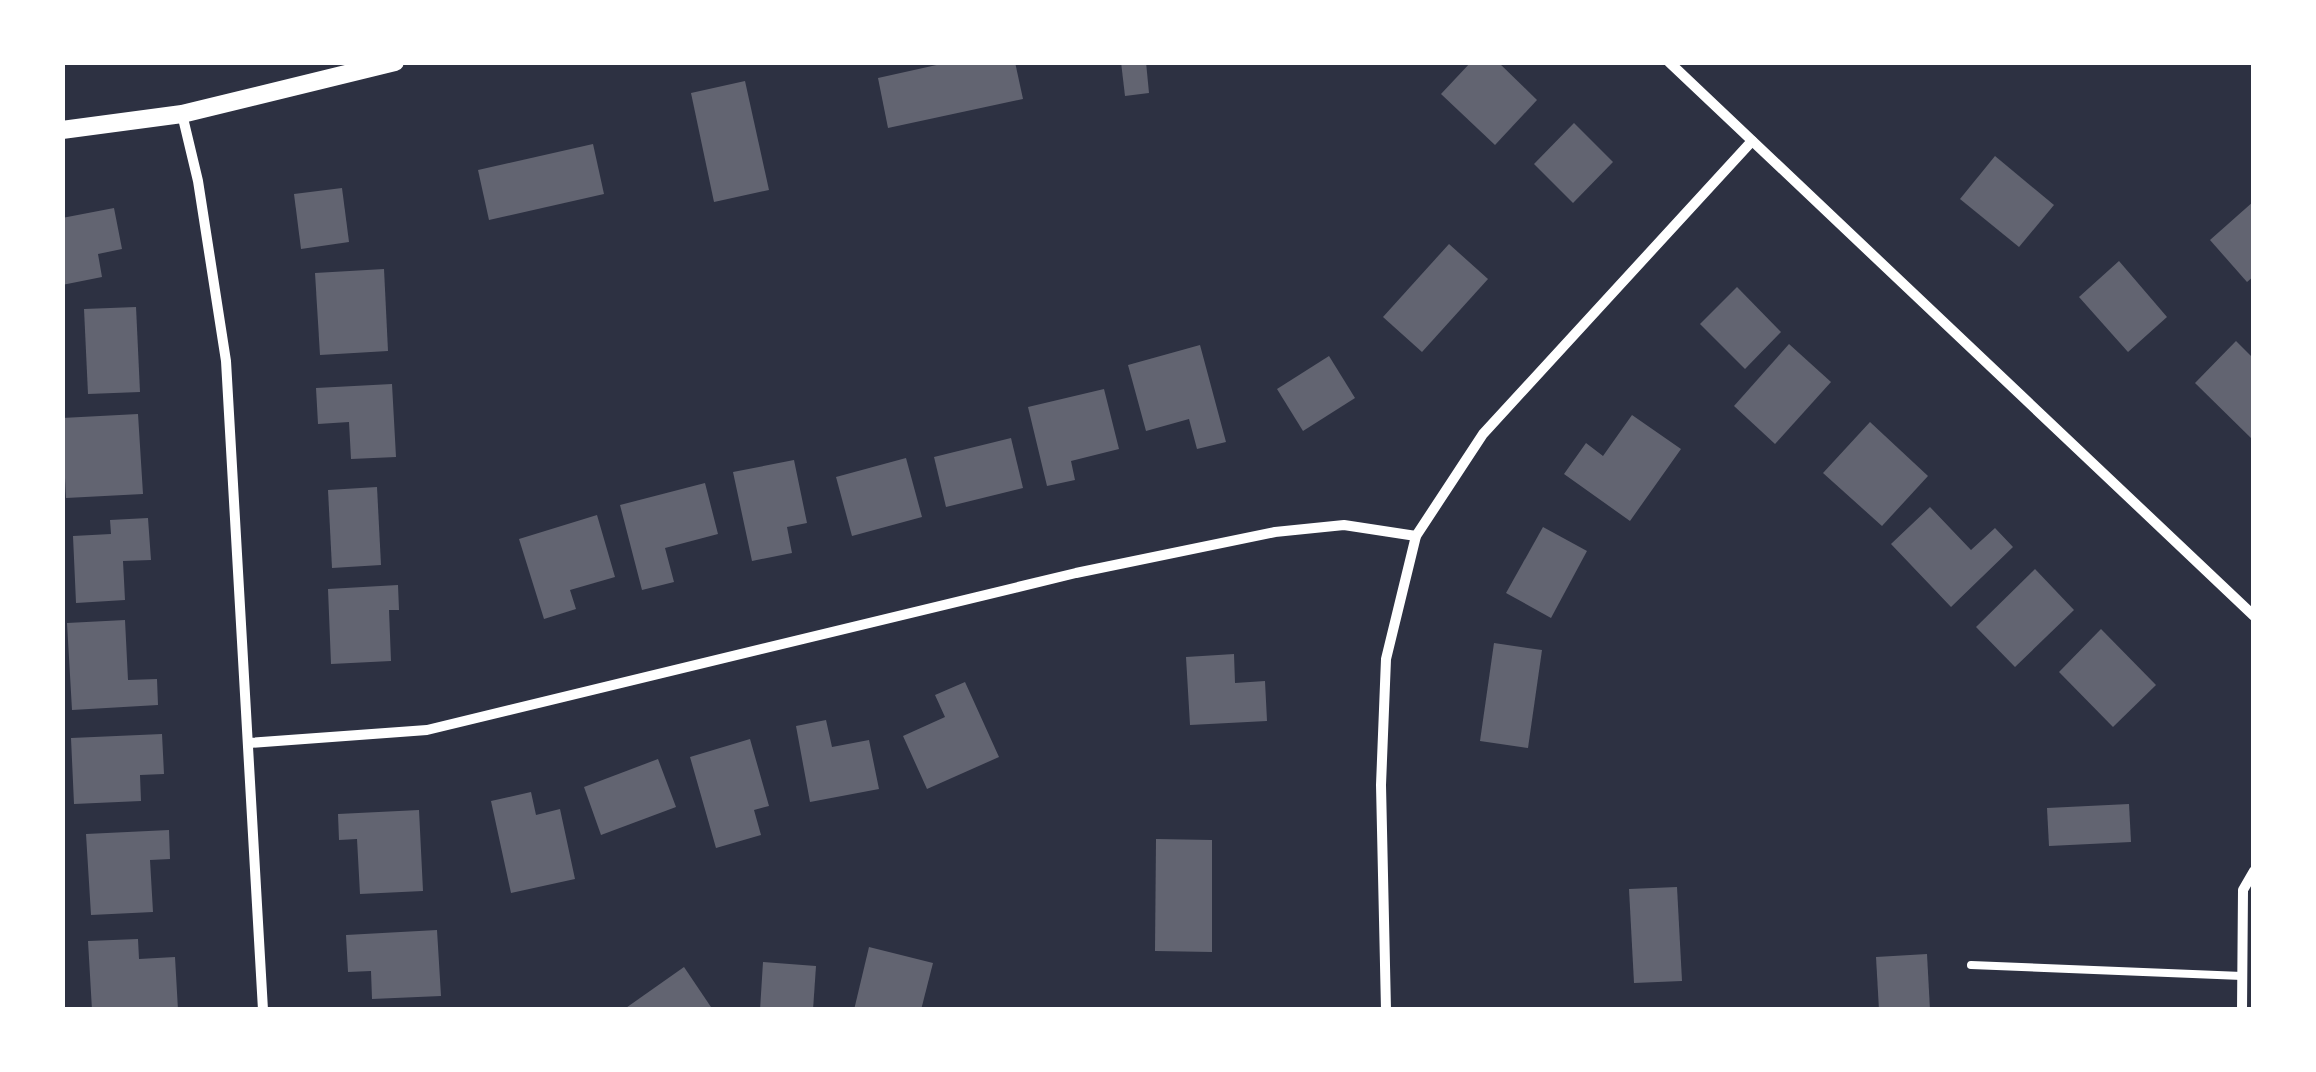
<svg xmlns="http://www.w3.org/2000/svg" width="2316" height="1072" font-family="Manrope,sans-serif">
<rect width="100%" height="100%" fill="#2d3142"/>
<g fill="#626471">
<polygon points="950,62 1015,62 1023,99 888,128 878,78"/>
<polygon points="1121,62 1146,62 1149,93 1125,96"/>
<polygon points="1471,62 1498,62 1537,100 1495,145 1441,94"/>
<polygon points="745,81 769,190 714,202 691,93"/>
<polygon points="1574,123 1613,162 1573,203 1534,164"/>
<polygon points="593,144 604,194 489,220 478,170"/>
<polygon points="1995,156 2054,205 2019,247 1960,199"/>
<polygon points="342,188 349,242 301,249 294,194"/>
<polygon points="2254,201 2254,276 2247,282 2210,240"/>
<polygon points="114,208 122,249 98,254 102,277 62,285 62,218"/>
<polygon points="1449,244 1488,279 1422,352 1383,317"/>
<polygon points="2119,261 2167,317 2128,352 2079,297"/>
<polygon points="384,269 388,351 320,355 315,273"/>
<polygon points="1737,287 1781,332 1745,369 1700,324"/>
<polygon points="136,307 140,392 88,394 84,309"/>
<polygon points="2236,341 2254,359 2254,441 2195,383"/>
<polygon points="1789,344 1831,382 1775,444 1734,406"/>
<polygon points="1200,345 1226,442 1197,449 1189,419 1146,431 1128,365"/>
<polygon points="1329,356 1355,398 1303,431 1277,389"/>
<polygon points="392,384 396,457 351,459 349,422 318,424 316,388"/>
<polygon points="1104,389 1119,449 1071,461 1075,480 1047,486 1028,407"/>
<polygon points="138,414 143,494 66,498 62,418"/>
<polygon points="1632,415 1681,449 1630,521 1564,474 1586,443 1603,456"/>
<polygon points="1870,422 1928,476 1882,526 1823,473"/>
<polygon points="1011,438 1023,488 946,507 934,457"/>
<polygon points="906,458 922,517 852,536 836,477"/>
<polygon points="794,460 807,523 787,527 792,553 752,561 733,472"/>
<polygon points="705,483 718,534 665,548 674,582 642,590 620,505"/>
<polygon points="377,487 381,565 332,568 328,490"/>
<polygon points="1930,507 1971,550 1995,528 2013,547 1951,607 1891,544"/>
<polygon points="597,515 615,577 570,590 576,609 544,619 519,539"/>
<polygon points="148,518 151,560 123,561 125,600 76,603 73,536 111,534 110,520"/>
<polygon points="1543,527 1587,551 1551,618 1506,593"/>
<polygon points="2035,569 2074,610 2015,667 1976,627"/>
<polygon points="398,585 399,610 389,610 391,661 331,664 328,589"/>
<polygon points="125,620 128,680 157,679 158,705 72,710 67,623"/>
<polygon points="2101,629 2156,685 2113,727 2059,672"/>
<polygon points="1494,643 1542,650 1528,748 1480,741"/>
<polygon points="1234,654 1235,683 1265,681 1267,721 1190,725 1186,657"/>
<polygon points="965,682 999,757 927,789 903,736 945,717 935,695"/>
<polygon points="826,720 832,747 869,740 879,789 810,802 796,726"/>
<polygon points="162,734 164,774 140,775 141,801 74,804 71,738"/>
<polygon points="750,739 769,806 754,810 761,835 716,848 690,757"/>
<polygon points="658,759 676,807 601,835 584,787"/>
<polygon points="531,792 536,815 560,809 575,879 511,893 491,801"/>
<polygon points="2129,804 2131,842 2049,846 2047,808"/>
<polygon points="419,810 423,891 360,894 357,839 339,840 338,814"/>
<polygon points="169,830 170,859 150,860 153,912 91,915 86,834"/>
<polygon points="1156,839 1212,840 1212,952 1155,951"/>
<polygon points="1677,887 1682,981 1634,983 1629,889"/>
<polygon points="437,930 441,996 372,999 371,971 348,972 346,935"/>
<polygon points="138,939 139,959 175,957 178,1010 92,1010 88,941"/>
<polygon points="869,947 933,963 921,1010 854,1010"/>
<polygon points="1927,954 1930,1010 1879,1010 1876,957"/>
<polygon points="763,962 816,966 813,1010 760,1010"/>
<polygon points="684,967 713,1010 623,1010"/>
</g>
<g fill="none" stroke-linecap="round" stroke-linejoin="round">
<polyline stroke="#fff" stroke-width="8" points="1971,965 2242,976"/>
<g stroke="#fff" stroke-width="10">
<polyline points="1669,62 2254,616"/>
<polyline points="182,114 198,181 226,361 263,1010"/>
<polyline points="249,743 427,730 1076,573 1275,532 1344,525 1416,536"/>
<polyline points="1386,1010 1381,785 1386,659 1416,536 1483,434 1752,141"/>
<polyline points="2242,1010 2243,890 2254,871"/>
</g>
<polyline stroke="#fff" stroke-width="18" points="62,130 182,114 395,62"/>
</g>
<rect width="2316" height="1072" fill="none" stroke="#ffffff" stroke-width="130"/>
</svg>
